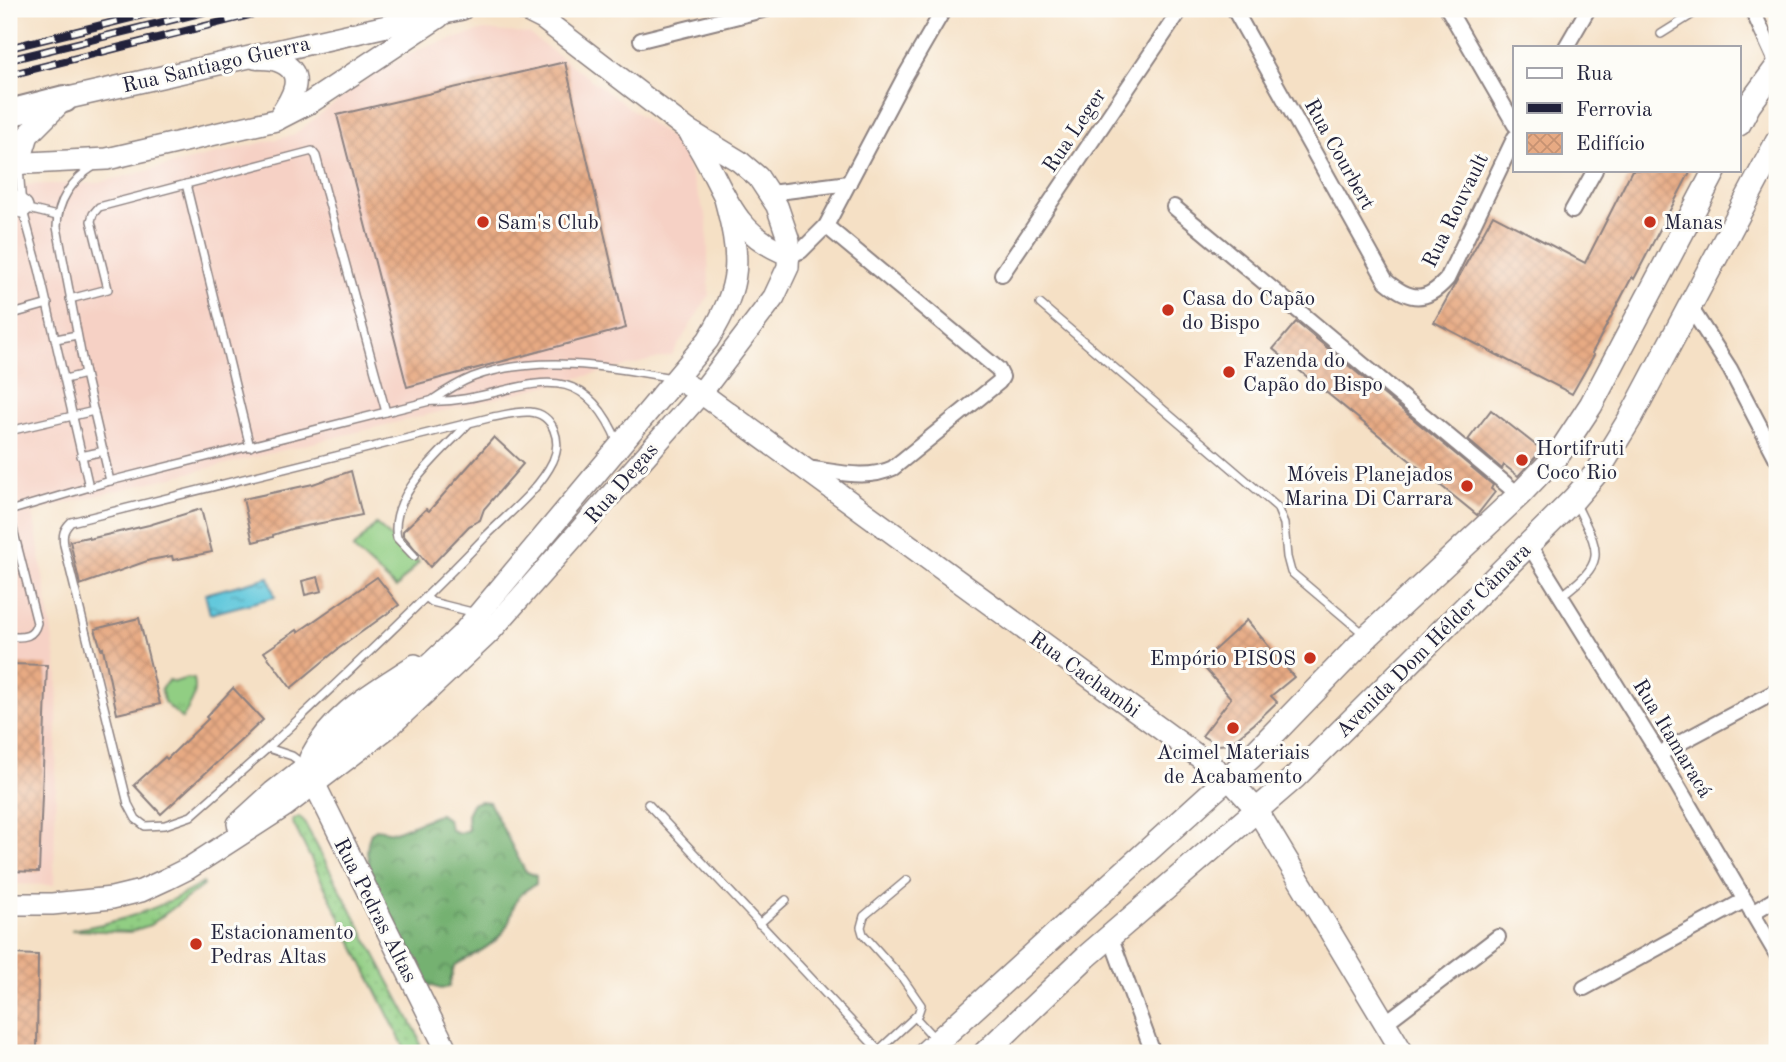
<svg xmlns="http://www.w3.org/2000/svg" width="1786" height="1062" font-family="'Old Standard TT',serif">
<defs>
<pattern id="grass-dots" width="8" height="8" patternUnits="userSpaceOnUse" patternTransform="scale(1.75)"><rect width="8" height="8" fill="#91ce83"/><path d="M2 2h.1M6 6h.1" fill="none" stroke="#7db172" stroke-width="1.8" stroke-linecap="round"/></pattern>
<pattern id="forest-crowns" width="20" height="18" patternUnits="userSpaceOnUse" patternTransform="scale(1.75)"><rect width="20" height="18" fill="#74b171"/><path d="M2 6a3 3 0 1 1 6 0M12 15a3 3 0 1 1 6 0" fill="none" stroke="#5f905e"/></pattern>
<pattern id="park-tufts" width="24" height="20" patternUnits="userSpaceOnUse" patternTransform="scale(1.75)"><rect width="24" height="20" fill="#91ce83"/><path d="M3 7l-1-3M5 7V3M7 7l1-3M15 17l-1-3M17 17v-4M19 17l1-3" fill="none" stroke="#7db172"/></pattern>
<pattern id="water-ripples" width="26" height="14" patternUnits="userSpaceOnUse" patternTransform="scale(1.75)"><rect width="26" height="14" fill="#60c8dc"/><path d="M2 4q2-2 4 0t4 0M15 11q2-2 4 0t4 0" fill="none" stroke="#4fa2b4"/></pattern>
<pattern id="building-cross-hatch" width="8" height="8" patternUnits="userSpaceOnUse" patternTransform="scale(1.75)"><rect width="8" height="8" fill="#e7aa83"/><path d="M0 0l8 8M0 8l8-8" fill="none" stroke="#c69272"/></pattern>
</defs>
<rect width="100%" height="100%" fill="#fdfcf7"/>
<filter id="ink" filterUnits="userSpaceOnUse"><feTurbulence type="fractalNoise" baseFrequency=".0143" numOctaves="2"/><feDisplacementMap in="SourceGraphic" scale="14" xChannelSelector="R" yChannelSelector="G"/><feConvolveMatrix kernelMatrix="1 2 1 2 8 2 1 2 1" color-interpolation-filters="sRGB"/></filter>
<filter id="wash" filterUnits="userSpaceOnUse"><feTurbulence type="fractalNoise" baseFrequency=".00686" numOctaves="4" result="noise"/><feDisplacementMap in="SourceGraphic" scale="28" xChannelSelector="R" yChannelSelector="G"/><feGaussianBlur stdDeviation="1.57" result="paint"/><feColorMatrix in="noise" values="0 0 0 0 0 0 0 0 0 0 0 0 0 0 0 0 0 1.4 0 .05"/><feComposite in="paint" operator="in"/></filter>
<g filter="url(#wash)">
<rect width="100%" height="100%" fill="#f5e0c5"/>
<polygon fill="#f6d1c5" points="484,30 529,34 680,145 707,219 709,295 672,355 33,511 58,673 54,885 9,884 9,185 97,183 293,135 376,72 421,48"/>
<g fill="url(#grass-dots)" stroke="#5a785f" stroke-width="2">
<polygon points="299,817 303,820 418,1035 421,1049 415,1053 407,1053 292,821"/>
<path d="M203,883l1,2 -54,40 -20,7 -59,-2c51,-8 88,-21 132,-47z"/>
</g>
<path fill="url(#forest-crowns)" stroke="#4b6a56" stroke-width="2" d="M480,801l9,1 36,69 11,5v8c-31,15 -18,32 -36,52 -12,13 -31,21 -46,30l-5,21 -8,2 -13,-4 -12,-18 -1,-10 -7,-13 -11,-7 -25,-60 -5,-24 1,-11 3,-9 5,-4 19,3 45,-18 7,5 4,11 8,3 9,-3 -1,-16 5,-10z"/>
<path fill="url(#park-tufts)" stroke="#5a785f" stroke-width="2" d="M187,678l7,1c4,17 -4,26 -12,40l-18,-17 -3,-14 8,-8 6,2z"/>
<polygon fill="#91ce83" stroke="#5a785f" stroke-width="2" points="376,524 419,562 396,588 353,549"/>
<polygon fill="url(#water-ripples)" stroke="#41758c" stroke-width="2" points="269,577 275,597 210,614 205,594"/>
<g id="blocks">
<g fill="url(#building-cross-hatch)">
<polygon points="565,62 626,328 407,387 337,115"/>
<polygon points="1632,170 1691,170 1634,279 1632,277 1592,353 1594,355 1572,394 1434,322 1493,215 1585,263"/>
<polygon points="1296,322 1493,485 1491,489 1495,492 1477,515 1273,349"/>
<polygon points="1491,410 1542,450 1518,476 1504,465 1502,469 1468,440"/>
<polygon points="494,437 523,464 484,509 480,520 469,526 430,567 403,535 403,531 426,509 429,511"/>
<polygon points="351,471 362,515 291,529 273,535 273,537 253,542 243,499 313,484"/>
<polygon points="201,509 212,552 173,560 172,556 150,560 80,585 70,541 88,537 89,539 149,525"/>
<polygon points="318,577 322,591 305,595 302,581"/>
<polygon points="377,577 399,605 338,649 291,688 264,652 297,630 298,632"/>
<polygon points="139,618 160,704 117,714 103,648 101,649 95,629"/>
<polygon points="1247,620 1294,677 1271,696 1277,702 1254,724 1229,744 1218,745 1202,736 1231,698 1200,663"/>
<polygon points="9,664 47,665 39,872 9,871"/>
<polygon points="233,688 263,720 161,814 134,785 165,757 167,759 208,719 206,717"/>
<polygon points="9,954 38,955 37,1053 9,1053"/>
</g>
</g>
</g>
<g filter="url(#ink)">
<use href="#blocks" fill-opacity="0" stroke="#8c8180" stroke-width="2"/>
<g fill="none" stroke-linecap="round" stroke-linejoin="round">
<defs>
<g id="lane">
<polyline points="1661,34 1701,9"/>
<path d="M94,166c-22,14 -37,35 -37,61l28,147 25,107"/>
<polyline points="19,167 22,207 39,269 89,487"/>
<polyline points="186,184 250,447"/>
<polyline points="24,208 57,216"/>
<polyline points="70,299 108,289 91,221 93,214 99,207 312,151 316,156 386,412"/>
<polyline points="1040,304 1277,507 1284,524 1287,557 1291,572 1364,634"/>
<polyline points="9,315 48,304"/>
<polyline points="56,339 77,335"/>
<polyline points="65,379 85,374"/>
<path d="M431,401c13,-9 27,-18 42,-24 64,-23 135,-11 199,1"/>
<polyline points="9,431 94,411"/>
<polyline points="81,456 104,451"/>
<path d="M9,511l101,-30 320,-80c79,4 145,-64 188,42"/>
<path d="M9,513l28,110c-4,16 -15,14 -28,14"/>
<path d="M414,556l-17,-18c-9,-43 44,-85 71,-114"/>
<path d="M1561,596c48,-36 38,-44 15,-92"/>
<polyline points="427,598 432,602 476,613"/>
<path d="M268,748c74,-70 148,-139 218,-212 23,-23 53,-46 67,-75 9,-20 1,-47 -23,-49 -13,-1 -25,3 -37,5l-422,105c-7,7 -9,12 -7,23l64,259 8,15 9,7 20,-1 26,-9 77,-68 24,8 11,8"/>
<polyline points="648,804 881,1053"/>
<polyline points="759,924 786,900"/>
<polyline points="915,1017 935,1039"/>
<polyline points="879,1050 918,1014 921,1005 903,979 863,934 861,927 864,916 907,880"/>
</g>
<g id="street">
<path d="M1234,9l152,272c24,20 40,22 61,-2l68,-142"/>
<polyline points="1448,9 1515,125"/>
<polyline points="1752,9 1777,64"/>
<polyline points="641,40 767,9"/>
<polyline points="1566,47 1588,9"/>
<polyline points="770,193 849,183"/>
<polyline points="1174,207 1519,495"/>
<polyline points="1572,211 1595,170"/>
<polyline points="790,255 801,251 826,226 904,78 944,9"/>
<polyline points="1002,274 1181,9"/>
<polyline points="1690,307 1730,369 1777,459"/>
<path d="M805,468c29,3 61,13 88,0l106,-86 3,-5 -4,-8 -172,-143"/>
<polyline points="1529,545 1659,754 1777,955"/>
<polyline points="1659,754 1777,691"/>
<polyline points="1752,913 1777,898"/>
<polyline points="1111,938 1153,1053"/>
<polyline points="1584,988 1745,900"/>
<polyline points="1385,1023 1498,937"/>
</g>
<g id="secondary">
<path d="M255,58c7,1 16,0 23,3 32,12 12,40 0,58"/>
<path d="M691,135c34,50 36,97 99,120"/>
<polyline points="9,164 107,159 276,120 311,102 439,17"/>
<polyline points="19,164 28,135 64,99 462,9"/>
<polyline points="9,198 22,207"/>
<polyline points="677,379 701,393 1228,778 1257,810 1403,1053"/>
<path d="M310,758c24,-46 64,-66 105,-93"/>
<polyline points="310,775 448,1053"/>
<path d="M238,824l35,-32 115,-89 73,-68 247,-295c35,-57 33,-82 16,-145"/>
<polyline points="9,904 52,904 112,898 141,891 167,879 189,868 285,806 389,727 489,633 701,393 774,297 788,267 789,241 777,206 758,177 739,161 688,130 543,19 523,9"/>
</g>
<g id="primary">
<polyline points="1739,124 1749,105 1777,67"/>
<polyline points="925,1053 1251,757 1367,637 1519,495 1560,452 1591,405 1715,170"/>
<polyline points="985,1053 1086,957 1294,778 1574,499 1598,471 1631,417 1777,142"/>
</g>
<polyline id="highway" points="9,113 64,99"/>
</defs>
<use href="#lane" stroke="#8c8180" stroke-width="10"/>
<use href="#street" stroke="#8c8180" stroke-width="18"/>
<use href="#secondary" stroke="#8c8180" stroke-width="24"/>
<use href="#primary" stroke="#8c8180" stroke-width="26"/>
<use href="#highway" stroke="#8c8180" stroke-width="30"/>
<use href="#lane" stroke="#fff" stroke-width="7"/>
<use href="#street" stroke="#fff" stroke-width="14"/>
<use href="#secondary" stroke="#fff" stroke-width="21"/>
<use href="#primary" stroke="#fff" stroke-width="23"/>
<use href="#highway" stroke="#fff" stroke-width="26"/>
<defs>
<g id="rail">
<polyline points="9,48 167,9"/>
<polyline points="9,60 216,9"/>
<polyline points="9,75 274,9"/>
</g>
</defs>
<use href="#rail" stroke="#22223b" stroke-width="8"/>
<use href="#rail" stroke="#fdfcf7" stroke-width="5" stroke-dasharray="16" stroke-linecap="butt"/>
</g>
</g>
<g fill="#c8321e" stroke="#fdfcf7" stroke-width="2.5">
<circle cx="483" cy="222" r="7"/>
<circle cx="1650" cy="222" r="7"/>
<circle cx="1168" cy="310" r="7"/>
<circle cx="1229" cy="372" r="7"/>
<circle cx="1522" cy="460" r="7"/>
<circle cx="1467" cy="486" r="7"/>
<circle cx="1310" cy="658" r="7"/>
<circle cx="1233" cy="728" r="7"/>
<circle cx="196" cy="944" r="7"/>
</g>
<g text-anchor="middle" stroke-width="6" stroke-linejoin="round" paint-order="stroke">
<g font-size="21" fill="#22223b" stroke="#fdfcf7">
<text transform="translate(216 64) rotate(-13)" y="7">Rua Santiago Guerra</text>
<text transform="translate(1074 130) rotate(-56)" y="7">Rua Leger</text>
<text transform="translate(1340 154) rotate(61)" y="7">Rua Courbert</text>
<text transform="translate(1455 210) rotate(-64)" y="7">Rua Rouvault</text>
<text transform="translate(621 483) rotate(-49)" y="7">Rua Degas</text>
<text transform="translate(1433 640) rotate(-45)" y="7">Avenida Dom Hélder Câmara</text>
<text transform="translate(1085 674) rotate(36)" y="7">Rua Cachambi</text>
<text transform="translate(1673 738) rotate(59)" y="7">Rua Itamaracá</text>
<text transform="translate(376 910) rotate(63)" y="7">Rua Pedras Altas</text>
</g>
<g font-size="21" fill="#22223b" stroke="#fdfcf7" text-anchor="start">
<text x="497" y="229">Sam's Club</text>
<text x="1664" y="229">Manas</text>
<text x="1182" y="305">Casa do Capão<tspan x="1182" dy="24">do Bispo</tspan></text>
<text x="1243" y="367">Fazenda do<tspan x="1243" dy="24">Capão do Bispo</tspan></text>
<text x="1536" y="455">Hortifruti<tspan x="1536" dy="24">Coco Rio</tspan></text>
<text x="1453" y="481" text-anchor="end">Móveis Planejados<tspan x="1453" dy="24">Marina Di Carrara</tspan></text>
<text x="1296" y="665" text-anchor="end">Empório PISOS</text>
<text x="1233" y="759" text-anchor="middle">Acimel Materiais<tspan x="1233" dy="24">de Acabamento</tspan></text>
<text x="210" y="939">Estacionamento<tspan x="210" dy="24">Pedras Altas</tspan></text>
</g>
</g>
<rect width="1786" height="1062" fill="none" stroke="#fdfcf7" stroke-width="35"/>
<rect x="1513" y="46" width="228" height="126" fill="#fdfcf7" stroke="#a5a5ac" stroke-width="2"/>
<rect x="1527" y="68" width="35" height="10" fill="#ffffff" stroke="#a5a5ac" stroke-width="2"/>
<text x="1576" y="80" font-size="21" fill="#22223b">Rua</text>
<rect x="1527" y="103" width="35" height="10" fill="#22223b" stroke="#a5a5ac" stroke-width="2"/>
<text x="1576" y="116" font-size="21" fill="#22223b">Ferrovia</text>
<rect x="1527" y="133" width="35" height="21" fill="url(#building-cross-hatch)" stroke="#a5a5ac" stroke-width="2"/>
<text x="1576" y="150" font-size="21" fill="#22223b">Edifício</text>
</svg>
